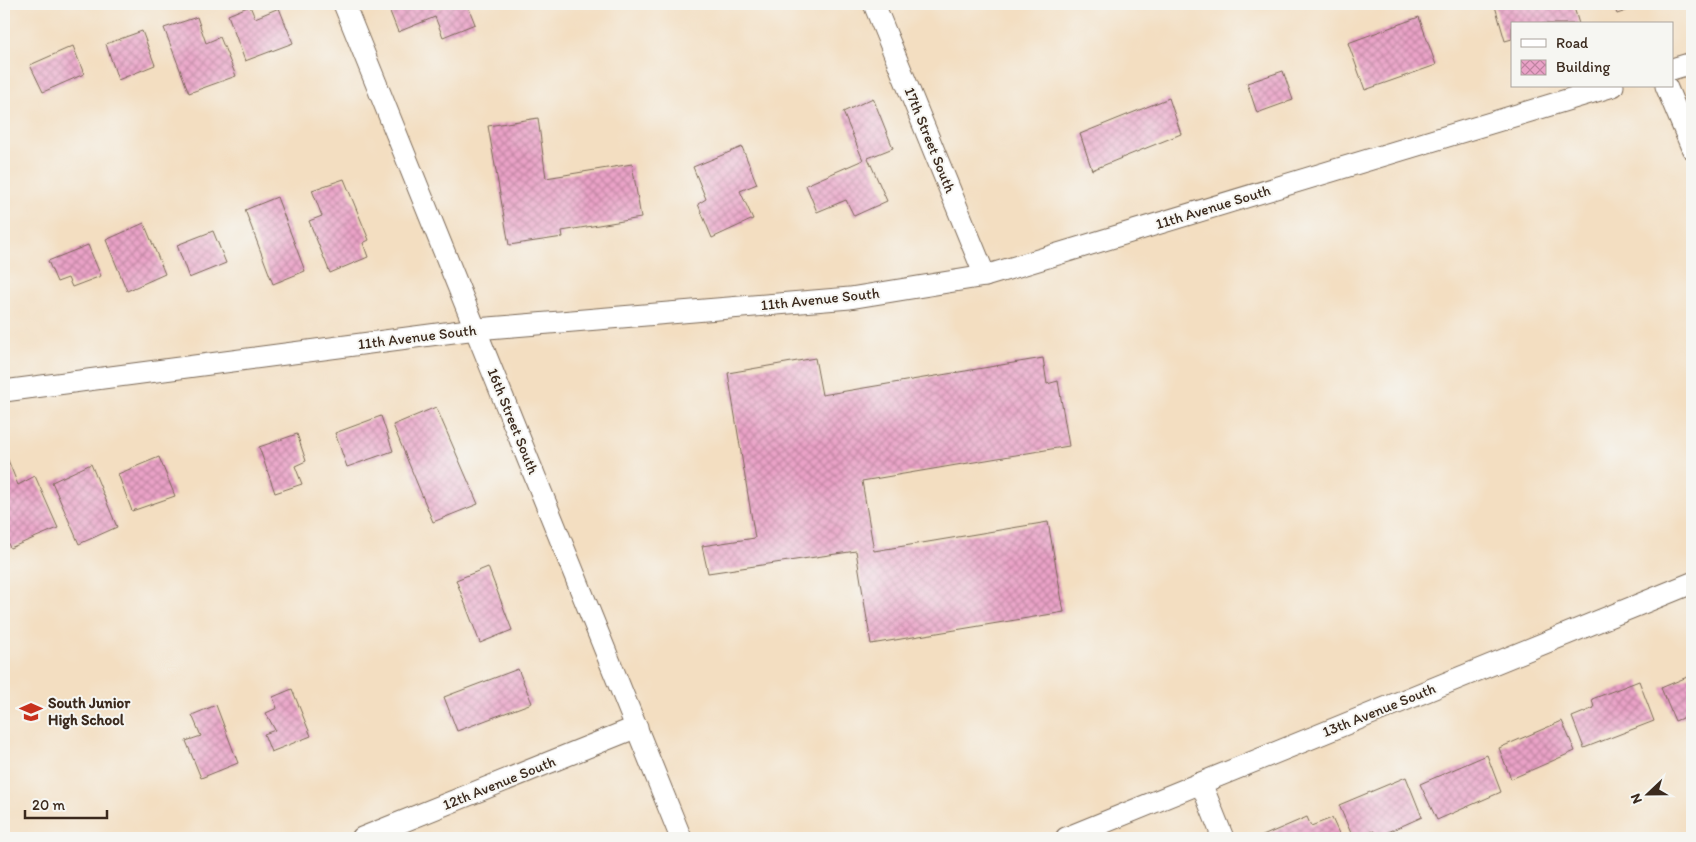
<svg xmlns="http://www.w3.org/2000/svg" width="1696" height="842" font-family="Itim,sans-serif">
<defs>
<pattern id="building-cross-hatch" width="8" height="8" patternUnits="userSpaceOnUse" patternTransform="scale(1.25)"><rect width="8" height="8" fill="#eaa2c7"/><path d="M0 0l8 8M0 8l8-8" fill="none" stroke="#bf84a1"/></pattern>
</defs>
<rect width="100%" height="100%" fill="#f6f6f2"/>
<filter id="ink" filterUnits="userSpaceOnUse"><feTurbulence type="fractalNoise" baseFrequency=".02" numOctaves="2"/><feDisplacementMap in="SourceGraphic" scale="10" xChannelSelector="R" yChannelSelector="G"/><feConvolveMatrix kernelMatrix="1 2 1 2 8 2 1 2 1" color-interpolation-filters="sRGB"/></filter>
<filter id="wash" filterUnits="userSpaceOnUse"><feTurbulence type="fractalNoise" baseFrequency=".0096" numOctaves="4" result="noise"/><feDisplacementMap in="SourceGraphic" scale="20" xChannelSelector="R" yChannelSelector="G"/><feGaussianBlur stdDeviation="1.12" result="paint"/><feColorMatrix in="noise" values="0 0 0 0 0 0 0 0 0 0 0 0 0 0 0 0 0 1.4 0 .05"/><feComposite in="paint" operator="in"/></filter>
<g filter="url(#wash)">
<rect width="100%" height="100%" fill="#f3dec1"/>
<g id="blocks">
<g fill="url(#building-cross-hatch)">
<polygon points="387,4 435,4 437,9 450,4 467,4 475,24 443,37 435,17 398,32"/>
<polygon points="1502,4 1573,4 1579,24 1512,24 1512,39 1505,41 1495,6"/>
<polygon points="1613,4 1646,4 1617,14"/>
<polygon points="250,6 255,18 279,8 293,43 245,61 228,15"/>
<polygon points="197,17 206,43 220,37 236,76 189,93 164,28"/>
<polygon points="1419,17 1436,65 1365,90 1348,43"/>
<polygon points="142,31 155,65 118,80 106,44"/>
<polygon points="73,46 84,74 43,92 30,65"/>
<polygon points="1283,71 1293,100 1257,113 1247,83"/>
<polygon points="873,98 893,148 868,158 887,201 854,216 846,200 817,212 806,185 863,160 843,112"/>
<polygon points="1169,98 1181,134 1092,170 1080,134"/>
<polygon points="538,118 546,178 632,164 641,218 562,231 563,237 509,245 488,126"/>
<polygon points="742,147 757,184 740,191 753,219 712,238 698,204 706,199 693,167"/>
<polygon points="344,179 369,240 363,243 368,257 330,273 309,221 322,216 312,190"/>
<polygon points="277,197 305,271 273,284 245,210"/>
<polygon points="144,223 165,274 127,291 106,240"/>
<polygon points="213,231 226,263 189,278 177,245"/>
<polygon points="88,245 101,276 72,287 68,278 57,282 48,261"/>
<polygon points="815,358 822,395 1043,358 1047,384 1058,381 1069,446 862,481 874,551 1048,522 1064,612 871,644 856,551 708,573 702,546 755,538 728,373"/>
<polygon points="436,407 478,504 433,522 393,425"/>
<polygon points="381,416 393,451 347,467 335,433"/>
<polygon points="297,434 306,461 295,466 302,484 275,493 259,447"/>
<polygon points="4,450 18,485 35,476 58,528 10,548 4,535"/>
<polygon points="159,457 175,496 132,511 118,474"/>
<polygon points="91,464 117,527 79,544 52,482"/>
<polygon points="488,567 512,630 480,643 456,580"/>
<polygon points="518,669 532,703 457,731 444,697"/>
<polygon points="1692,675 1692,714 1675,721 1661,688"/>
<polygon points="1639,681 1654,721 1584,748 1572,717 1594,708 1592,699"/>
<polygon points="292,689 311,736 271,752 264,734 275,730 266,713 277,708 273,697"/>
<polygon points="216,705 238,763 201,778 186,741 201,736 192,715"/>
<polygon points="1562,721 1575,751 1511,779 1499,748"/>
<polygon points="1487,755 1501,792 1437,820 1420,784"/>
<polygon points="1406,777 1422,817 1377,837 1374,831 1353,838 1339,805"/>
<polygon points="1307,817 1311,826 1332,818 1341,838 1258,838"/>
</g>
</g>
</g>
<g filter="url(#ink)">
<use href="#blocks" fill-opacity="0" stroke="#7b6957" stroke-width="1"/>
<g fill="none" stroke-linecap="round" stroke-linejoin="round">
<defs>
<g id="minor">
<polyline points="344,4 681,838"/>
<polyline points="874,4 985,276"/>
<polyline points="1672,69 1692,63"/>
<polyline points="1666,86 1692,148"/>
<polyline points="4,391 476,329 850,298 985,276 1613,86"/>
<polyline points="1201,783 1223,838"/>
<polyline points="362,838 637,727"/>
<polyline points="1066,838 1692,583"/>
</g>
</defs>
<use href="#minor" stroke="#7b6957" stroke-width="23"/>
<use href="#minor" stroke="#fff" stroke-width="21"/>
</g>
</g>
<defs>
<symbol id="school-bare" viewBox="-9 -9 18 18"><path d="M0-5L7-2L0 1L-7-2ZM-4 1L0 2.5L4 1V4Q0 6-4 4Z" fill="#c8321e" stroke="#f6f6f2" stroke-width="2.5" paint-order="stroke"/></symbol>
</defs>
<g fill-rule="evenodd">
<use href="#school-bare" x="15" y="696" width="32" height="32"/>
</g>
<g text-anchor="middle" stroke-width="4" stroke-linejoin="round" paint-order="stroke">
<g font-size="15" fill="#3b2a1e" stroke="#f6f6f2">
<text transform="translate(930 140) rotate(68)" y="5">17th Street South</text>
<text transform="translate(1213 207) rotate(-17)" y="5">11th Avenue South</text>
<text transform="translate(820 299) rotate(-6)" y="5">11th Avenue South</text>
<text transform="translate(417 337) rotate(-7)" y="5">11th Avenue South</text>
<text transform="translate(513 421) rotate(68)" y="5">16th Street South</text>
<text transform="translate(1379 710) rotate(-22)" y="5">13th Avenue South</text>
<text transform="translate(499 783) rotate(-22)" y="5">12th Avenue South</text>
</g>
<g font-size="15" font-weight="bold" fill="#3b2a1e" stroke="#f6f6f2" text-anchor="start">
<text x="48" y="708">South Junior<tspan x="48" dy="17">High School</tspan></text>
</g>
</g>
<rect width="1696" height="842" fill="none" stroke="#f6f6f2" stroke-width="20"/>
<rect x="1511" y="22" width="162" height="65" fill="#f6f6f2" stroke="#aba49d"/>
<rect x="1521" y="39" width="25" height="8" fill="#ffffff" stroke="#aba49d"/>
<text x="1556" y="48" font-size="15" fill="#3b2a1e">Road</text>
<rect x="1521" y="60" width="25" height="15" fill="url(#building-cross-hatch)" stroke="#aba49d"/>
<text x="1556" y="72" font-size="15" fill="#3b2a1e">Building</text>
<g transform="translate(1648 794) rotate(248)" stroke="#f6f6f2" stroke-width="4" paint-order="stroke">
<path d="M0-4L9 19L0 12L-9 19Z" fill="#3b2a1e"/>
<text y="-8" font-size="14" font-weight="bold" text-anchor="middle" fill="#3b2a1e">N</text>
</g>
<path d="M25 810v8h82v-8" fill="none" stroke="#3b2a1e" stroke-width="2.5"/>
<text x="32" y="810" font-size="15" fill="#3b2a1e" stroke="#f6f6f2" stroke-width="4" paint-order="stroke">20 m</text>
</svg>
